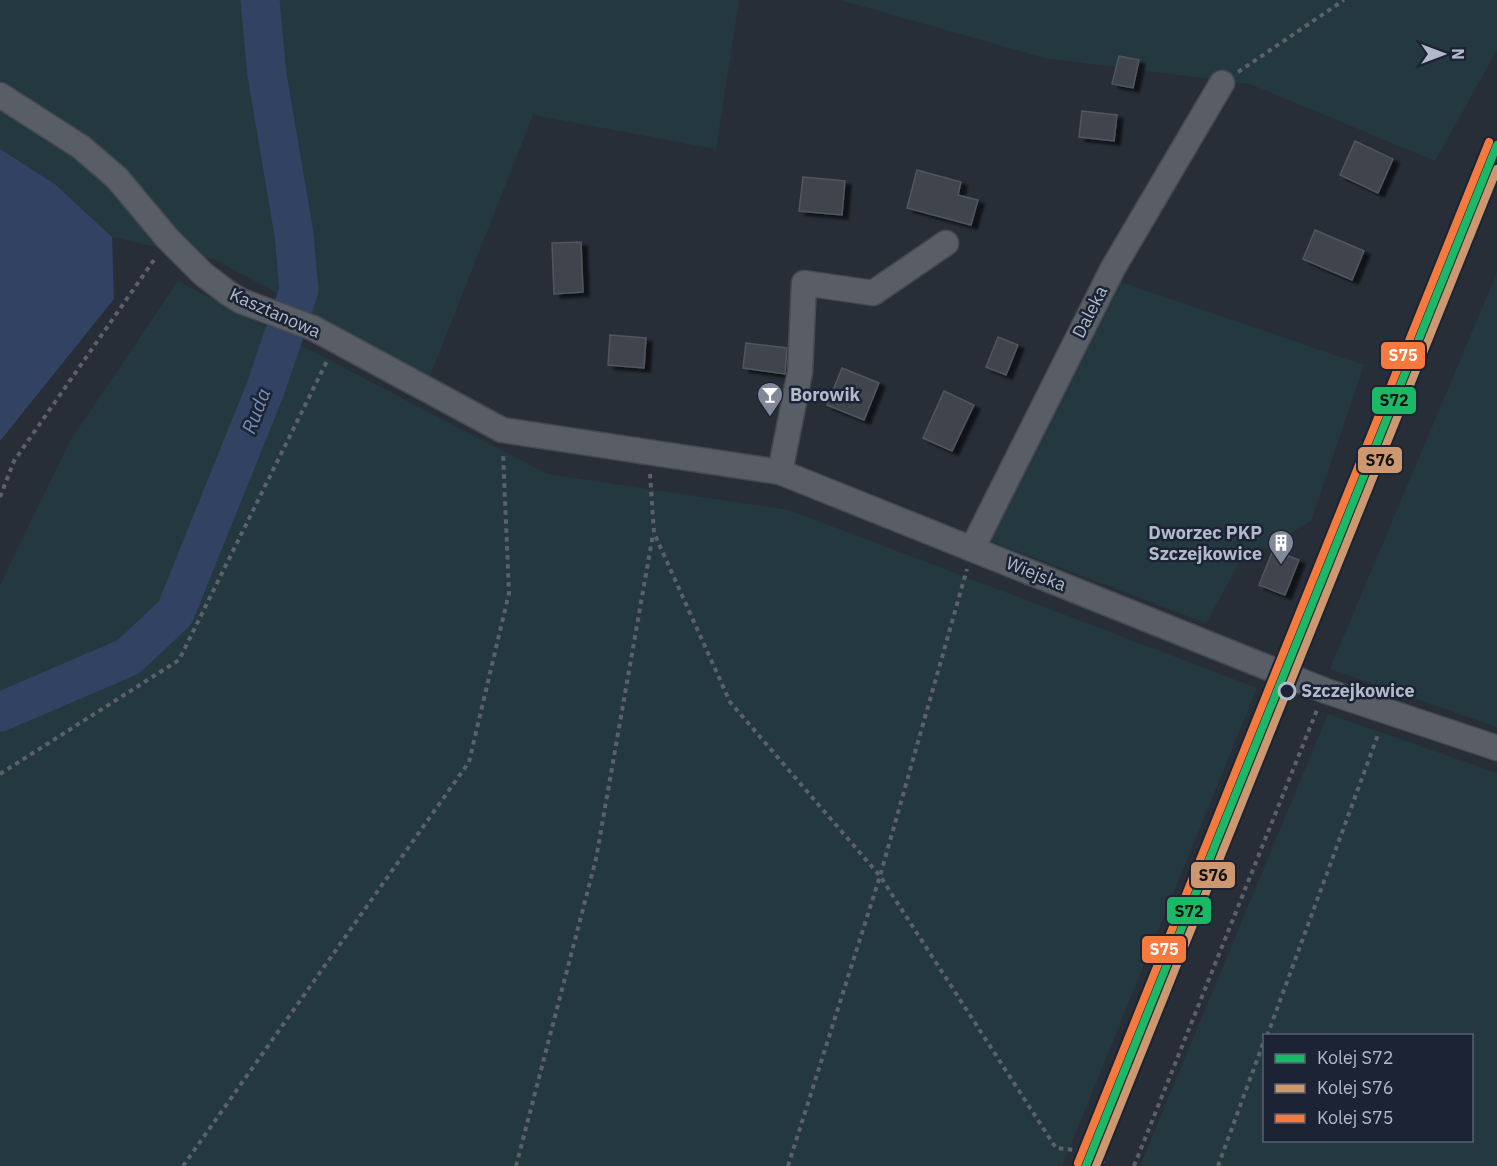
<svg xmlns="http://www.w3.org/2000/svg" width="1497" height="1166" font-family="'IBM Plex Sans',sans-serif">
<defs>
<filter id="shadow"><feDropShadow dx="6" dy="4" stdDeviation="1.5" flood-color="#0009"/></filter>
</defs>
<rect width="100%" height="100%" fill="#282e38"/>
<g fill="#24393f" fill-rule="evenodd">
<polygon points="0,0 739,0 716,149 533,115 430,376 214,259 112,237 56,185 0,149"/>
<polygon points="840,0 1497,0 1497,50 1435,161 1250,84 1044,58"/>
<polygon points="1497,273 1497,727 1330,669"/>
<polygon points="1112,279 1364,365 1311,521 1239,563 1206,623 988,540"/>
<polygon points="178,281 547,474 789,510 1257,688 1062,1166 0,1166 0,585 70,441"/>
<path d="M1328,714l169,59v393h-357zM1264,1036h208v104h-208z"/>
</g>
<polygon fill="#314262" points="0,149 56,185 112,237 114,299 0,441"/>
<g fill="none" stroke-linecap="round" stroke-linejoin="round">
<polyline stroke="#314262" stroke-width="39" points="0,712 128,657 175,613 265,390 299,290 294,234 267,75 260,0"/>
</g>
<g fill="#40444e" stroke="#505660" stroke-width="1.5" filter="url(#shadow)">
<polygon points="1119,56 1139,60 1133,88 1112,84"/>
<polygon points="1082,111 1117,115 1114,141 1079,137"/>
<polygon points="1355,141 1393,159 1378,193 1340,175"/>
<polygon points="917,170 961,182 958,195 978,200 971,225 907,208"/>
<polygon points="803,177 845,181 842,215 799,211"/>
<polygon points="1315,230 1364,251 1352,280 1303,259"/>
<polygon points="581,242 583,292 554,294 552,243"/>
<polygon points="610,335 646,338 644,368 608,365"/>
<polygon points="998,337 1018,345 1006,375 986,367"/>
<polygon points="746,343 787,348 785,374 743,368"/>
<polygon points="842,368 879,383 864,420 827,405"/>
<polygon points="944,391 974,405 952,451 923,438"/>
<polygon points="1273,550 1299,560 1285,595 1259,585"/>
</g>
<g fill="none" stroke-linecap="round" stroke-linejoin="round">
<defs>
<g id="minor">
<polyline points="0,95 81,147 117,178 168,239 203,274 228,293 241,301 313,328 502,430 780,472 1326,691 1497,748"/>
<polyline points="780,472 800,372 804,283 873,293 946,243"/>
<polyline points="972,549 1113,268 1222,83"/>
</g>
</defs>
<use href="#minor" stroke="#454951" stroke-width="27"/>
<g stroke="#5c6169" stroke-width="4" stroke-dasharray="4.5 4.5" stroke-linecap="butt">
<polyline points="1238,72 1344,0"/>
<polyline points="650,474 654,533 730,702 880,876 1056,1148 1091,1152 1107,1166"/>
<polyline points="0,497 14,461 156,257"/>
<polyline points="0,774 179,660 328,359"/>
<polyline points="1267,1036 1379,732"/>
<polyline points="183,1166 469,762 509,593 503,453"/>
<polyline points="516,1166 596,859 653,534"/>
<polyline points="788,1166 880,876 967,569"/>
<polyline points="1134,1166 1317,710"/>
<polyline points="1218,1166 1264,1041"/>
</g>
<use href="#minor" stroke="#585d66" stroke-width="24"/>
<defs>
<polyline id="rail-1" points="1086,1166 1497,145"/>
<polyline id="rail-2" points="1096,1166 1497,169"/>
<polyline id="rail-3" points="1078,1163 1489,142"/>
</defs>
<use href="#rail-1" stroke="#1b2334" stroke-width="12"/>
<use href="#rail-2" stroke="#1b2334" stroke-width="12"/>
<use href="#rail-3" stroke="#1b2334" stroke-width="12"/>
<use href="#rail-1" stroke="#1ab867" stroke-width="8"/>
<use href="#rail-2" stroke="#cd976f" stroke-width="8"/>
<use href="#rail-3" stroke="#f6793e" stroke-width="8"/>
</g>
<defs>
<symbol id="bar-pin" viewBox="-11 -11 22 30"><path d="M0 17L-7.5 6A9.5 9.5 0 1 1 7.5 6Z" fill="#818897" stroke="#1b2334"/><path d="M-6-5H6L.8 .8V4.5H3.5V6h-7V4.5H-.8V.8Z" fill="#fff"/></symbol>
<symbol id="building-pin" viewBox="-11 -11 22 30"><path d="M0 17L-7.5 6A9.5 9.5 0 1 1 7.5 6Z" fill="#818897" stroke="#1b2334"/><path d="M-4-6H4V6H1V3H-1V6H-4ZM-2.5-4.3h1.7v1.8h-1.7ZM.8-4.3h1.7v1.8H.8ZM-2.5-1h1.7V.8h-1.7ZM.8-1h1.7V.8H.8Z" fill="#fff"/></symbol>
</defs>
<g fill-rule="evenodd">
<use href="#bar-pin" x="755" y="380" width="30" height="40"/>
<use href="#building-pin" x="1266" y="528" width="30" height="40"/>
</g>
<circle fill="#1b2334" stroke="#b1b9ca" stroke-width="3" cx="1287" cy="691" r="8"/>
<g text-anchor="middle" stroke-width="5" stroke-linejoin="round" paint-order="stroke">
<g font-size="18" fill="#b1b9ca" stroke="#1b2334">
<text transform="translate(1090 312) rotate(-63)" y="6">Daleka</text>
<text transform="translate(275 313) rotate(24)" y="6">Kasztanowa</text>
<text transform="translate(1036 574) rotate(22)" y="6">Wiejska</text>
</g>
<g font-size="18" font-weight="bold" fill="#b1b9ca" stroke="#1b2334" text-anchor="start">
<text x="790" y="401">Borowik</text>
<text x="1262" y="539" text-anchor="end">Dworzec PKP<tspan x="1262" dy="21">Szczejkowice</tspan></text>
</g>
<g font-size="18" font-weight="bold" fill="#b1b9ca" stroke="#1b2334" text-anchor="start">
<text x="1301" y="697">Szczejkowice</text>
</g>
<g font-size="20" font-style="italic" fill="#768db4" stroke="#1b2334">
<text transform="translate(256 411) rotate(-69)" y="7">Ruda</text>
</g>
</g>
<g stroke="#1b2334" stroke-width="2">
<rect x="1380" y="341" width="46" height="29" rx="6" fill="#f6793e"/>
<rect x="1371" y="386" width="46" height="29" rx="6" fill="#1ab867"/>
<rect x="1357" y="446" width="46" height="28" rx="6" fill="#cd976f"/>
<rect x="1190" y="861" width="46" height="28" rx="6" fill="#cd976f"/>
<rect x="1166" y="896" width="46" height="29" rx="6" fill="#1ab867"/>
<rect x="1141" y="935" width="46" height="29" rx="6" fill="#f6793e"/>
</g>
<g font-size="16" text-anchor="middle" font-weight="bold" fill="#fff">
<text x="1403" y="361">S75</text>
<text x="1164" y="955">S75</text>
</g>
<g font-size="16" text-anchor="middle" font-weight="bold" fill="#111">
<text x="1394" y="406">S72</text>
<text x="1380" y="466">S76</text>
<text x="1213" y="881">S76</text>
<text x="1189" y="917">S72</text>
</g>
<rect x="1263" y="1034" width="210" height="108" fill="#1b2334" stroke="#575f70" stroke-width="1.5"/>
<rect x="1275" y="1054" width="30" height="9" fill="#1ab867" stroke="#575f70" stroke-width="1.5"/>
<text x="1317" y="1064" font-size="18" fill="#b1b9ca">Kolej S72</text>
<rect x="1275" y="1084" width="30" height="9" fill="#cd976f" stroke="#575f70" stroke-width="1.5"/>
<text x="1317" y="1094" font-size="18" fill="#b1b9ca">Kolej S76</text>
<rect x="1275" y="1114" width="30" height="9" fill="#f6793e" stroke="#575f70" stroke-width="1.5"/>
<text x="1317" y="1124" font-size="18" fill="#b1b9ca">Kolej S75</text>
<g transform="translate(1443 54) rotate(90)" stroke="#1b2334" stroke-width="4.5" paint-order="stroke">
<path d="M0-4.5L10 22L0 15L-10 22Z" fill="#b1b9ca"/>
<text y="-9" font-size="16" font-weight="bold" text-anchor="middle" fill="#b1b9ca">N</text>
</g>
</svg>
